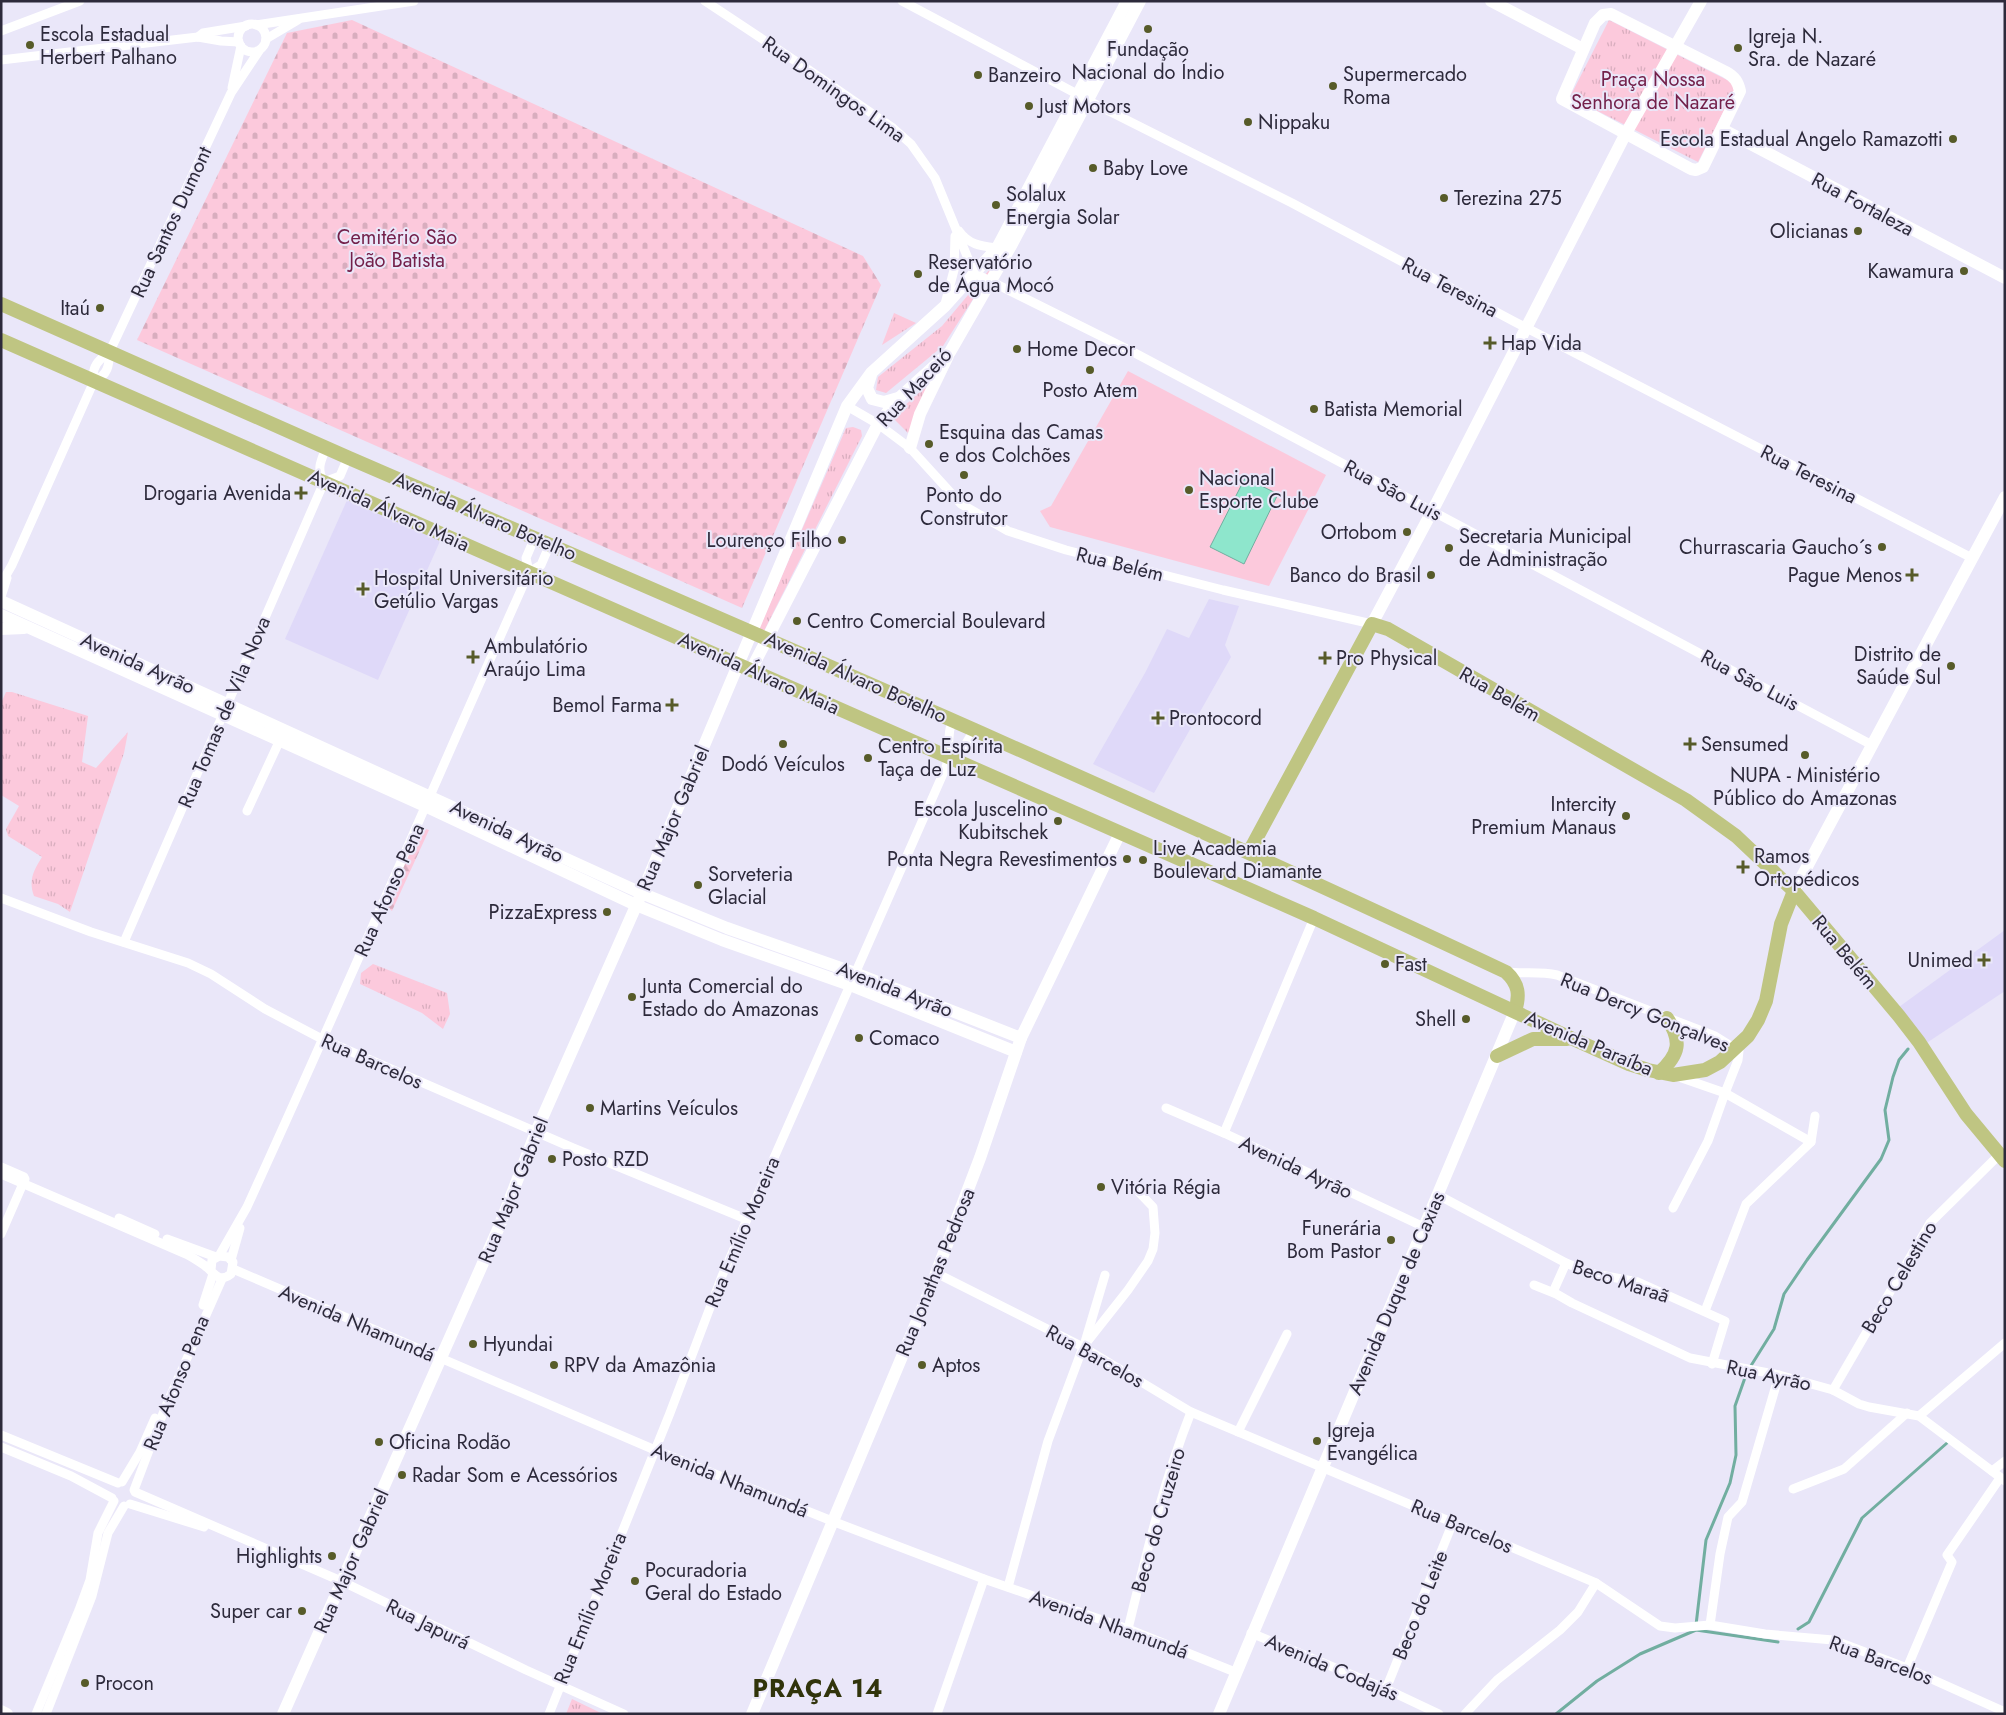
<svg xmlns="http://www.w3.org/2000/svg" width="2006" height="1715" font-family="Jost,sans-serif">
<defs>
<pattern id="grass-tufts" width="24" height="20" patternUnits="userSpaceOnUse" patternTransform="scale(1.25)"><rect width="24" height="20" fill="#fcc9dc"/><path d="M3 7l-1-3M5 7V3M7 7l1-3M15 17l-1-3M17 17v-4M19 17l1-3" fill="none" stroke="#d8adbe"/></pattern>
<pattern id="forest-firs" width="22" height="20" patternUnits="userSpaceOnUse" patternTransform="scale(1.25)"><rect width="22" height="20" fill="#fcc9dc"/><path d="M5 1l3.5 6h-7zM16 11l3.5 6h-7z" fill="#d8adbe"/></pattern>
<pattern id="cemetery-stones" width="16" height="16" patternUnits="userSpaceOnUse" patternTransform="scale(1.25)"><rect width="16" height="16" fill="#fcc9dc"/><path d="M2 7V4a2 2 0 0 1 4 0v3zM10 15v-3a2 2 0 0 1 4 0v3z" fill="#d8adbe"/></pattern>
</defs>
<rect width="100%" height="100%" fill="#eae7f9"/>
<g fill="#dfd9f9">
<polygon points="348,498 441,539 378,680 285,639"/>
<polygon points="1209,599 1239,606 1225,645 1231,657 1154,793 1093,764 1145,673 1167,629 1189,638"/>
<polygon points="2005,930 2005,991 1925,1044 1899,1007"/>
</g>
<g fill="url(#grass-tufts)">
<polygon points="1609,20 1737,85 1698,162 1570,97"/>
<polygon points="1000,257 943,346 886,393 876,390 878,377 942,326"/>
<polygon points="894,313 916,323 882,345"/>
<polygon points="933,380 908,433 892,417"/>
<polygon points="853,427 861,430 862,436 764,631 759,629 846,428"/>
<path d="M6,692h6l76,24 -6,46 14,6 32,-36 -4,21 -54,159 -12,-8 -24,-8c-6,-16 0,-26 8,-39l-34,-21 -2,-7 13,-23 -18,-11v-92z"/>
<polygon points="373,964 447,993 450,1014 443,1029 422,1013 360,984 361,973"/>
<polygon points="572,1699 603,1714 566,1714"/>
</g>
<polygon fill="url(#forest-firs)" points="419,827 429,830 392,911 386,906"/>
<polygon fill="url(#cemetery-stones)" points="352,20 863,256 881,285 742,608 137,340 287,33"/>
<polygon fill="#fcc9dc" points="1128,371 1326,475 1269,586 1050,527 1040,511 1051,506"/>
<polygon fill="#8ee6cc" stroke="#71aea0" points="1245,478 1278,494 1244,564 1210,547"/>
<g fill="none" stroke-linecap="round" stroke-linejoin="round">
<g stroke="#71aea0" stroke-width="3">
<polyline points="1696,1625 1706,1540 1730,1483 1736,1455 1735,1406 1747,1372 1774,1329 1784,1294 1807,1260 1881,1159 1889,1140 1885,1110 1893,1077 1899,1060 1908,1049"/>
<polyline points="1798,1629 1809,1622 1862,1518 1947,1443"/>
<polyline points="1556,1714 1597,1681 1640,1654 1696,1630 1778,1642"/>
</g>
<g stroke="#fff" stroke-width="9">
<polyline points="705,1 809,70 893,128 911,144 935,178 974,273 1133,352 1872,745"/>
<polyline points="902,1 1077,94"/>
<circle cx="252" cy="38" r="14"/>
<polyline points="256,25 414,1"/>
<polyline points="1,31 80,1"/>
<polyline points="198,37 203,33 246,26"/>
<polyline points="266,39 298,20"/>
<polyline points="1,60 198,37 221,41 239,42"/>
<polyline points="232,88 241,46"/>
<polyline points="1087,100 1292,203 1515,322 1972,558"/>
<path d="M959,231c10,14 22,15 38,17"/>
<polyline points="945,304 954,270 955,236"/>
<path d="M94,381c14,-6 15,-15 16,-30l121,-258 28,-42"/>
<polyline points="847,406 878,424 910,448 961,504 1008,531 1066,550 1223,590 1372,624"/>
<polyline points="324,482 340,476 348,457"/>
<path d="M324,482c-8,-13 -3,-21 2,-34"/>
<polyline points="529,572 526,558 535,537"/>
<path d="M1,584l11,-19 82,-184c-3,-15 5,-21 16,-30"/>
<polyline points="1,597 7,578"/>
<polyline points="949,757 962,750 974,730"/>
<polyline points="247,811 279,742"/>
<polyline points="1,898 91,932 188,963 211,974 265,1009 322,1039 573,1148 746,1219"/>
<polyline points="124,942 324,482"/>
<path d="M1506,972c17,2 34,-1 51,3l158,61 24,15 -1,9 -13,33 -49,-17"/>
<polyline points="1166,1108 1224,1133 1424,1227"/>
<polyline points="1224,1133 1314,918"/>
<polyline points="1,1167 24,1177"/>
<path d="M1,1174l185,80c6,3 12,7 18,11 10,7 14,19 27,9l2,-12 -5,-5 -9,-1 -7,4 -1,10"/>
<polyline points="1438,1195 1566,1263 1590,1273 1638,1282 1725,1321 1712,1364"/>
<polyline points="1673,1208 1708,1141 1725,1093 1811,1142"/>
<polyline points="119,1218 155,1234"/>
<polyline points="1,1234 25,1179"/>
<polyline points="167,1239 216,1257"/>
<path d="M219,1256l28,-49 20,-44c89,-196 174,-394 262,-591l12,-7 9,-21"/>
<polyline points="231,1260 240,1228"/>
<polyline points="1566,1263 1553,1292 1572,1303 1690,1358 1779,1375 1833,1390 1859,1404 1869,1407 1919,1416 2005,1481"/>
<polyline points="233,1269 655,1450 832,1521 984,1579 1128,1629 1235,1672"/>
<polyline points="936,1273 1083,1347 1191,1412 1596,1583 1660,1626 1675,1628 1710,1625 1765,1634 1833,1640 1907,1668 2005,1712"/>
<polyline points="1534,1285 1554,1293"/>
<polyline points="203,1305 213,1274"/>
<polyline points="1705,1311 1746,1204 1811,1142 1815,1116"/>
<polyline points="1085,1342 1105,1275"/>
<polyline points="1833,1390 1930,1223 1999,1155"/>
<polyline points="1919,1416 2005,1343"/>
<polyline points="1238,1432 1287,1334"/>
<polyline points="1,1435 118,1483"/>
<polyline points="1,1447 71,1476 112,1498"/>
<polyline points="1992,1471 2005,1461"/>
<polyline points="122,1482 140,1452 155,1418"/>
<polyline points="1793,1489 1844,1469 1907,1413"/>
<polyline points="134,1490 165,1408 222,1279"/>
<polyline points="135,1492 341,1581 526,1670 624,1714"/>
<polyline points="130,1504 204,1527"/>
<polyline points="1008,1587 1048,1441 1083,1347 1128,1290 1148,1261 1153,1249 1155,1233 1153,1207 1132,1185"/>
<polyline points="1710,1625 1720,1554 1728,1517 1742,1502 1779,1375"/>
<path d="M1128,1629c18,-74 35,-146 63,-217"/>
<polyline points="1251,1633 1386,1689 1439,1714"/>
<polyline points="1907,1668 1952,1562 1947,1555 2000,1478"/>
<polyline points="1386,1689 1453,1522"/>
<polyline points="36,1714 79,1610 90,1580 98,1533 114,1501"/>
<polyline points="46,1714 92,1596 108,1533 124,1506"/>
<path d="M549,1714l121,-301 52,-137 224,-509c5,-15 0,-28 6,-47"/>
<polyline points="937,1714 984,1579"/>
<polyline points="1465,1714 1497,1680 1560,1630 1578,1612 1596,1583"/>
</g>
<g stroke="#fff" stroke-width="12">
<polyline points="1491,1 1583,49"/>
<path d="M1611,14l115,58c9,5 12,10 14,19l-37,76 -7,3 -5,-1 -129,-70 33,-76 8,-8z"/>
<polyline points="1722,129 2005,278"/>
<polyline points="871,375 867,388 872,399 884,402 898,398"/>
<polyline points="910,448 920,414 948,356"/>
<polyline points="1,601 641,893 727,928 855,973 1021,1038"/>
<polyline points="1,615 425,806 636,905 722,940 850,985 1016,1052"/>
<polyline points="1372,624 1437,502 1625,135 1701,1"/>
<polyline points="1,629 24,628"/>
<polyline points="751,670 878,424 899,398 950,352 1012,244 1140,1"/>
<polyline points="1794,891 2005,497"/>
<polyline points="1,1711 7,1714"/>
<polyline points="283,1714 499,1227 536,1132 647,881 847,406 871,373 945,306 997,248 1127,1"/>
<polyline points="752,1714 927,1297 980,1158 1021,1038 1120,833"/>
<polyline points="1219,1714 1515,1011"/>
</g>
<g stroke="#bfc582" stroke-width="14">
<path d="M1,304c116,51 232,103 348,154 387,167 775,334 1157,514 13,12 14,23 9,39"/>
<polyline points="1,340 1314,918 1573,1039 1629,1064 1648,1070 1673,1075 1705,1070 1720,1062 1748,1036 1758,1020 1766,1001 1781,924 1794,891"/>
<polyline points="1249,852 1372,624 1388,629 1686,800 1736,836 1794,891 1899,1016 1919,1042 1966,1114 2005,1161"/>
<polyline points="1497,1056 1533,1039 1567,1039"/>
<path d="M1659,1073c21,-19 23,-32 8,-55"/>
</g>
</g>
<g fill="#575b29" stroke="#eae7f9" stroke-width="2">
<circle cx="1148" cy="29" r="5"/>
<circle cx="30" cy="45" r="5"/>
<circle cx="1738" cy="48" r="5"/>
<circle cx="978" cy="75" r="5"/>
<circle cx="1333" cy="86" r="5"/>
<circle cx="1029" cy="106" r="5"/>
<circle cx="1248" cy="122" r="5"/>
<circle cx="1953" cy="139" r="5"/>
<circle cx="1093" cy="168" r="5"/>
<circle cx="1444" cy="198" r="5"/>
<circle cx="996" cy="205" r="5"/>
<circle cx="1858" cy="231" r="5"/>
<circle cx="1964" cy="271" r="5"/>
<circle cx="918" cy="274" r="5"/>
<circle cx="100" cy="308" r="5"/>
<path d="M1487.5 335.5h5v5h5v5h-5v5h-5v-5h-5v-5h5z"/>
<circle cx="1017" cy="349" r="5"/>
<circle cx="1090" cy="370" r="5"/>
<circle cx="1314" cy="409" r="5"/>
<circle cx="929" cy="444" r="5"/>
<circle cx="964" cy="475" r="5"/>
<circle cx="1189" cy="490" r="5"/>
<path d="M298.5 485.5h5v5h5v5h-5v5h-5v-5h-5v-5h5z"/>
<circle cx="1407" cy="532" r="5"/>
<circle cx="842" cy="540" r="5"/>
<circle cx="1882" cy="547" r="5"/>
<circle cx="1449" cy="548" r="5"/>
<circle cx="1431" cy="575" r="5"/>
<path d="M1909.5 567.5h5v5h5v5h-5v5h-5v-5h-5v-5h5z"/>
<path d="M360.5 581.5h5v5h5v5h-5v5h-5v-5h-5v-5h5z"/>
<circle cx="797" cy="621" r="5"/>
<path d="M470.5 649.5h5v5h5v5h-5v5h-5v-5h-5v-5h5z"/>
<path d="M1322.5 650.5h5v5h5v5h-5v5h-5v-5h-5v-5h5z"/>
<circle cx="1951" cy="666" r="5"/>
<path d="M669.5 697.5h5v5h5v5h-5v5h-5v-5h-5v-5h5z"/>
<path d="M1155.5 710.5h5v5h5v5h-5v5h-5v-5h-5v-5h5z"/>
<circle cx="783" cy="744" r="5"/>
<path d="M1687.5 736.5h5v5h5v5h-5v5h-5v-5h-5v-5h5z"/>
<circle cx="1805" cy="755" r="5"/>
<circle cx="868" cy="758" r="5"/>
<circle cx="1626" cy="816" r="5"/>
<circle cx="1058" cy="821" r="5"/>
<circle cx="1127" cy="859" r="5"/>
<circle cx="1143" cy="860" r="5"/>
<path d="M1740.5 859.5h5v5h5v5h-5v5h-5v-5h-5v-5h5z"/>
<circle cx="698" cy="885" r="5"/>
<circle cx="607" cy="912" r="5"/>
<path d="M1981.5 952.5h5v5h5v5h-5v5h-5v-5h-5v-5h5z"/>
<circle cx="1385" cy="964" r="5"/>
<circle cx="632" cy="997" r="5"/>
<circle cx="1466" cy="1019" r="5"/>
<circle cx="859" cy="1038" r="5"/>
<circle cx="590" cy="1108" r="5"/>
<circle cx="552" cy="1159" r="5"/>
<circle cx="1101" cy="1187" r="5"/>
<circle cx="1391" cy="1240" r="5"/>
<circle cx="473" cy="1344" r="5"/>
<circle cx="554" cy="1365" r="5"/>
<circle cx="922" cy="1365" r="5"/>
<circle cx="1317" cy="1441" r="5"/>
<circle cx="379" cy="1442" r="5"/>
<circle cx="402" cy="1475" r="5"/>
<circle cx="332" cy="1556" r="5"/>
<circle cx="635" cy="1581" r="5"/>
<circle cx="302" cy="1611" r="5"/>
<circle cx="85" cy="1683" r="5"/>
</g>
<g text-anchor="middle" stroke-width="4" stroke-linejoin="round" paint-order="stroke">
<g font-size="20" fill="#2d2a3b" stroke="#eae7f9" text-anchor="start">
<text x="40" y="41">Escola Estadual<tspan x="40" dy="23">Herbert Palhano</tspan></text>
<text x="1748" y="43">Igreja N.<tspan x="1748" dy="23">Sra. de Nazaré</tspan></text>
<text x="1148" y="56" text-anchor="middle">Fundação<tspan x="1148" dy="23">Nacional do Índio</tspan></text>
<text x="1343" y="81">Supermercado<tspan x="1343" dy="23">Roma</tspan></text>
<text x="988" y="82">Banzeiro</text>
<text x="1039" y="113">Just Motors</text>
<text x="1258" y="129">Nippaku</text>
<text x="1943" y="146" text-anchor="end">Escola Estadual Angelo Ramazotti</text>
<text x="1103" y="175">Baby Love</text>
<text x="1006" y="201">Solalux<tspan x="1006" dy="23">Energia Solar</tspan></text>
<text x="1454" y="205">Terezina 275</text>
<text x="1848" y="238" text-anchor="end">Olicianas</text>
<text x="928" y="269">Reservatório<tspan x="928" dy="23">de Água Mocó</tspan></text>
<text x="1954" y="278" text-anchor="end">Kawamura</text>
<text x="90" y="315" text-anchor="end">Itaú</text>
<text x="1501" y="350">Hap Vida</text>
<text x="1027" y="356">Home Decor</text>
<text x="1090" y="397" text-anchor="middle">Posto Atem</text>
<text x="1324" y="416">Batista Memorial</text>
<text x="939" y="439">Esquina das Camas<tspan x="939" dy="23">e dos Colchões</tspan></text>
<text x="1199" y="485">Nacional<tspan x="1199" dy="23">Esporte Clube</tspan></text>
<text x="291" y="500" text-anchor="end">Drogaria Avenida</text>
<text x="964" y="502" text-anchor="middle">Ponto do<tspan x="964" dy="23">Construtor</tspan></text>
<text x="1397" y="539" text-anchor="end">Ortobom</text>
<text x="1459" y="543">Secretaria Municipal<tspan x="1459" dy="23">de Administração</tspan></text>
<text x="832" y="547" text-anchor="end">Lourenço Filho</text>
<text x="1872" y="554" text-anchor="end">Churrascaria Gaucho´s</text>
<text x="1421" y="582" text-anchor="end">Banco do Brasil</text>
<text x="1902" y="582" text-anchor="end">Pague Menos</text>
<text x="374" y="585">Hospital Universitário<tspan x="374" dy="23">Getúlio Vargas</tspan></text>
<text x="807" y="628">Centro Comercial Boulevard</text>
<text x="484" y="653">Ambulatório<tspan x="484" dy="23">Araújo Lima</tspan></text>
<text x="1941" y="661" text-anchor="end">Distrito de<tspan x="1941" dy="23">Saúde Sul</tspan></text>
<text x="1336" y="665">Pro Physical</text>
<text x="662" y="712" text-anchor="end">Bemol Farma</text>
<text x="1169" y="725">Prontocord</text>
<text x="1701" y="751">Sensumed</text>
<text x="878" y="753">Centro Espírita<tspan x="878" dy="23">Taça de Luz</tspan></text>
<text x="783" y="771" text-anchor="middle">Dodó Veículos</text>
<text x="1805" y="782" text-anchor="middle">NUPA - Ministério<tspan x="1805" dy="23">Público do Amazonas</tspan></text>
<text x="1616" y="811" text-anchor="end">Intercity<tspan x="1616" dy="23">Premium Manaus</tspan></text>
<text x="1048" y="816" text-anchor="end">Escola Juscelino<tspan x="1048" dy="23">Kubitschek</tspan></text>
<text x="1153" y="855">Live Academia<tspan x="1153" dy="23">Boulevard Diamante</tspan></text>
<text x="1754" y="863">Ramos<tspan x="1754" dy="23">Ortopédicos</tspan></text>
<text x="1117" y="866" text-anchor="end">Ponta Negra Revestimentos</text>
<text x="708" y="881">Sorveteria<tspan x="708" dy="23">Glacial</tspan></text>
<text x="597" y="919" text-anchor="end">PizzaExpress</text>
<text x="1973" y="967" text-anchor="end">Unimed</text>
<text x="1395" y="971">Fast</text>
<text x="642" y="993">Junta Comercial do<tspan x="642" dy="23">Estado do Amazonas</tspan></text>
<text x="1456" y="1026" text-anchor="end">Shell</text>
<text x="869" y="1045">Comaco</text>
<text x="600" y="1115">Martins Veículos</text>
<text x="562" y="1166">Posto RZD</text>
<text x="1111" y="1194">Vitória Régia</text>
<text x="1381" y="1235" text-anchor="end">Funerária<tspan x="1381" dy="23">Bom Pastor</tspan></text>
<text x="483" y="1351">Hyundai</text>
<text x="564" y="1372">RPV da Amazônia</text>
<text x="932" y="1372">Aptos</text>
<text x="1327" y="1437">Igreja<tspan x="1327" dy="23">Evangélica</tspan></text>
<text x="389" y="1449">Oficina Rodão</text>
<text x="412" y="1482">Radar Som e Acessórios</text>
<text x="322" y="1563" text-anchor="end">Highlights</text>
<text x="645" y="1577">Pocuradoria<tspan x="645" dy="23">Geral do Estado</tspan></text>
<text x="292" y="1618" text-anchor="end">Super car</text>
<text x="95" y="1690">Procon</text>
</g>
<g font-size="20" fill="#73204a" stroke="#eae7f9">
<text x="1653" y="86">Praça Nossa<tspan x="1653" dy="23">Senhora de Nazaré</tspan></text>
<text x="397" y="244">Cemitério São<tspan x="397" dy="23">João Batista</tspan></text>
</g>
<g font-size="20" fill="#2d2a3b" stroke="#eae7f9">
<text transform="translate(834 89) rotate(35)" y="7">Rua Domingos Lima</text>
<text transform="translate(1863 204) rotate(28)" y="7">Rua Fortaleza</text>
<text transform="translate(171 222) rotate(-65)" y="7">Rua Santos Dumont</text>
<text transform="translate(1450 287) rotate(28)" y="7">Rua Teresina</text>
<text transform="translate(914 387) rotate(-47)" y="7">Rua Maceió</text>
<text transform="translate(1809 474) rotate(27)" y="7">Rua Teresina</text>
<text transform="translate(1393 490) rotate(28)" y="7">Rua São Luis</text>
<text transform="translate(389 510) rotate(24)" y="7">Avenida Álvaro Maia</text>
<text transform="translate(485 516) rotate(23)" y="7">Avenida Álvaro Botelho</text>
<text transform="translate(1120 564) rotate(14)" y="7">Rua Belém</text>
<text transform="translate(138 663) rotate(24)" y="7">Avenida Ayrão</text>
<text transform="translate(759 673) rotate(24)" y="7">Avenida Álvaro Maia</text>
<text transform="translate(856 677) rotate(24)" y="7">Avenida Álvaro Botelho</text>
<text transform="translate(1750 680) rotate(28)" y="7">Rua São Luis</text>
<text transform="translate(1500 694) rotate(30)" y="7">Rua Belém</text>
<text transform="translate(224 712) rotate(-67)" y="7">Rua Tomas de Vila Nova</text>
<text transform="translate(673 818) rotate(-67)" y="7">Rua Major Gabriel</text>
<text transform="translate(507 831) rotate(25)" y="7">Avenida Ayrão</text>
<text transform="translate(389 890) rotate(-66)" y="7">Rua Afonso Pena</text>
<text transform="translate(1845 952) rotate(50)" y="7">Rua Belém</text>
<text transform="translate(895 989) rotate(21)" y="7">Avenida Ayrão</text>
<text transform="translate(1645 1012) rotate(22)" y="7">Rua Dercy Gonçalves</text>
<text transform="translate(1589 1043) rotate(23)" y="7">Avenida Paraíba</text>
<text transform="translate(372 1061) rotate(24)" y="7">Rua Barcelos</text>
<text transform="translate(1296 1167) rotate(25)" y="7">Avenida Ayrão</text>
<text transform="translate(513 1190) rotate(-68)" y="7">Rua Major Gabriel</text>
<text transform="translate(742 1232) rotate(-67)" y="7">Rua Emílio Moreira</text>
<text transform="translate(935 1272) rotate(-68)" y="7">Rua Jonathas Pedrosa</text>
<text transform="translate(1899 1277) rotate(-59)" y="7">Beco Celestino</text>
<text transform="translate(1621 1281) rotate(18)" y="7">Beco Maraã</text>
<text transform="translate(1396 1293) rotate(-67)" y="7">Avenida Duque de Caxias</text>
<text transform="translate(357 1323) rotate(23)" y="7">Avenida Nhamundá</text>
<text transform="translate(1095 1356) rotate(29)" y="7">Rua Barcelos</text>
<text transform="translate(1769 1375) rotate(12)" y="7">Rua Ayrão</text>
<text transform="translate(176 1383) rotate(-68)" y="7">Rua Afonso Pena</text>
<text transform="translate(730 1480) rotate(22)" y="7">Avenida Nhamundá</text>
<text transform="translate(1158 1520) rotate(-74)" y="7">Beco do Cruzeiro</text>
<text transform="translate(1462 1526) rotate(23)" y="7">Rua Barcelos</text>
<text transform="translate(351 1561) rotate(-66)" y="7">Rua Major Gabriel</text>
<text transform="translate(1420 1605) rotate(-68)" y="7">Beco do Leite</text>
<text transform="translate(590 1608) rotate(-68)" y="7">Rua Emílio Moreira</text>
<text transform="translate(428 1624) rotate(26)" y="7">Rua Japurá</text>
<text transform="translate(1109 1624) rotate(20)" y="7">Avenida Nhamundá</text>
<text transform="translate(1881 1660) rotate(20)" y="7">Rua Barcelos</text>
<text transform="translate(1332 1667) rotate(23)" y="7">Avenida Codajás</text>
</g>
<g font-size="25" font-weight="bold" letter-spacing="1" fill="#31340b" stroke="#eae7f9">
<text x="818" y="1697">PRAÇA 14</text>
</g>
</g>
<rect width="2006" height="1715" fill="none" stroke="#2d2a3b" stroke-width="5"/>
</svg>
